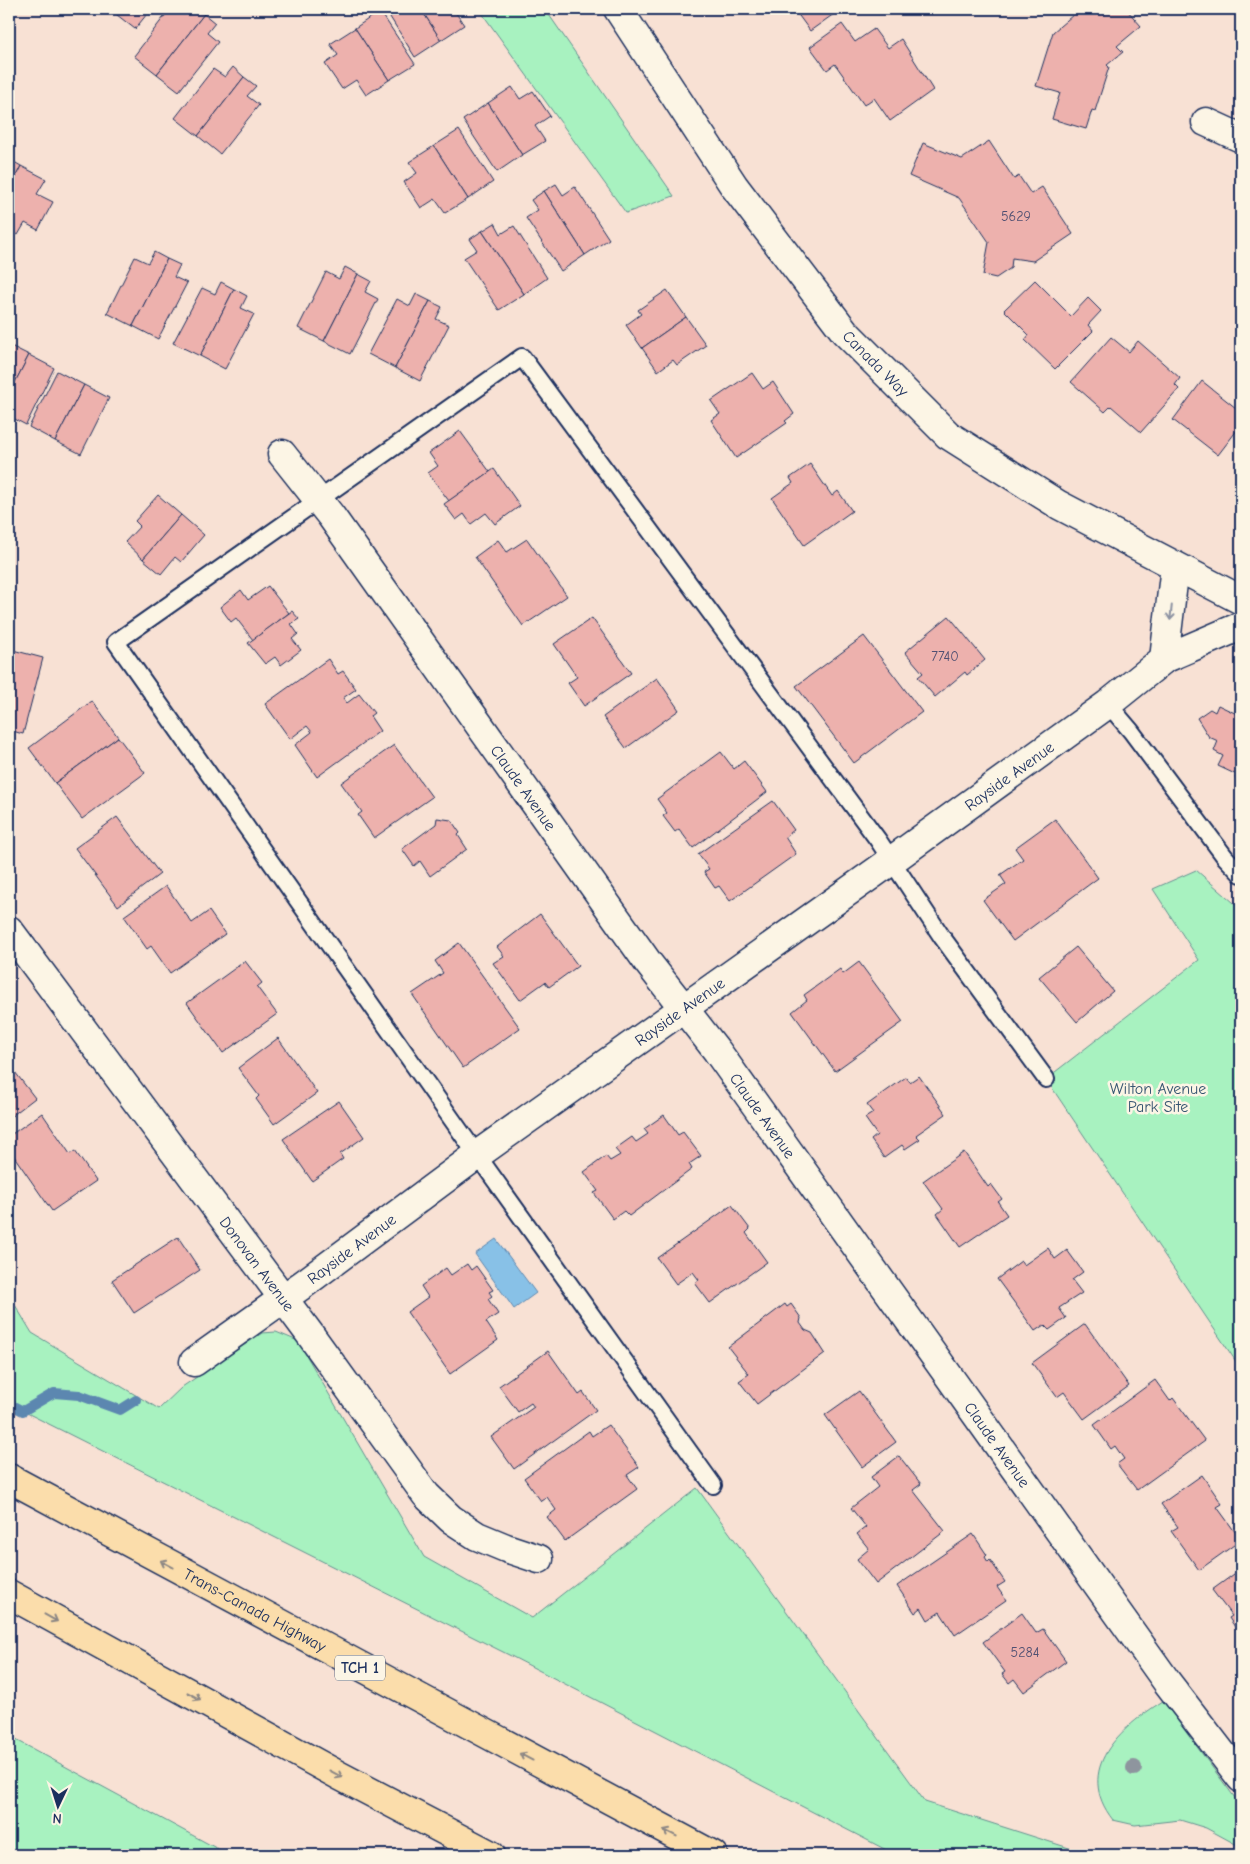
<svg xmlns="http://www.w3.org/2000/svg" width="1250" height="1864" font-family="'Comic Neue',sans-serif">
<rect width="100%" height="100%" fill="#f8e1d4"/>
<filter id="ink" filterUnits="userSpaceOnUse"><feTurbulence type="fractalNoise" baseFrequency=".02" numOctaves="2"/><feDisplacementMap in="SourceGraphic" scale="10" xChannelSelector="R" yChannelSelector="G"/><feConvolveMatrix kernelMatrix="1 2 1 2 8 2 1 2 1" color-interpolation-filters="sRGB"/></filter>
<g filter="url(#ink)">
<g fill="#a8f2c0" stroke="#62908f">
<polygon points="479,9 545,9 674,196 626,213"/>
<polygon points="1196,870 1241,909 1241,1369 1046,1079 1199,960 1153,889"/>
<polygon points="9,1295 32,1333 159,1409 182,1387 262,1333 276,1332 298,1341 424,1557 532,1618 697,1488 925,1802 1091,1855 896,1855 509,1655 9,1404"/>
<path d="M1163,1701l78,105v41l-35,-19 -26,-8 -45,5 -22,-5c-40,-51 7,-92 50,-119z"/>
<polygon points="9,1736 229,1855 9,1855"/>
</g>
<polygon fill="#88c1e7" stroke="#5c87b0" points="496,1239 536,1293 514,1309 475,1254"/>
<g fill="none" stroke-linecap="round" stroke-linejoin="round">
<polyline stroke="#5c87b0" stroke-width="10" points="9,1404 23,1411 54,1393 79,1395 120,1410 136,1400"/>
</g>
<g fill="#edb1ad" stroke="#1b2f5e">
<polygon points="114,9 151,9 135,29 112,11"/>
<polygon points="170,9 176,9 184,15 189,9 197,9 204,14 157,74 134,56"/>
<polygon points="385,9 421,9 441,40 415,57"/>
<polygon points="421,9 456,9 454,10 464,25 441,40"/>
<polygon points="794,9 837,9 838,11 810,31"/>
<polygon points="1080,9 1121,9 1124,12 1127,10 1141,26 1117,46 1123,52 1107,65 1109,67 1095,111 1092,110 1086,129 1052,119 1060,93 1036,86 1053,32"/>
<polygon points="1208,9 1231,9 1231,12"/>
<polygon points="380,11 415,64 389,80 355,28"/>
<polygon points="204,14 215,23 207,33 218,42 179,91 157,74"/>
<polygon points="842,24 855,42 874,29 888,48 901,39 933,90 890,121 874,98 864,105 835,64 827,70 810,47"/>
<polygon points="355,28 389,80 366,95 356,80 342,89 325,64 338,55 330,44"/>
<polygon points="233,67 244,77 198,136 175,118 213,69 225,77"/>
<polygon points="244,77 256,86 247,96 259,105 220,154 198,136"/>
<polygon points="512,87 520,99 533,91 550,116 535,126 545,141 522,155 488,103"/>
<polygon points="488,103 522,155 497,172 463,120"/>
<polygon points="459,130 493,182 468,199 434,146"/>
<polygon points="989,141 1014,179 1019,176 1031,194 1042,187 1073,234 1033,261 1012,258 1011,268 996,278 983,275 989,242 959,198 909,176 923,143 962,159"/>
<polygon points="434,146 468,199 445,213 435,199 421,208 404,182 417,173 409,162"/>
<polygon points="9,159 21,166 9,190"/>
<polygon points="21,166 46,179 37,194 53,202 38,230 25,223 18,235 9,230 9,190"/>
<polygon points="556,184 563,195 575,187 609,239 585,255 544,191"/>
<polygon points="544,191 585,255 561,271 526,218 538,210 531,200"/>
<polygon points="495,223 501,234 514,226 547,278 524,294 482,231"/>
<polygon points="482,231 524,294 499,310 464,258 477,250 470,239"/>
<polygon points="154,252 167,259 133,326 107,313 135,257 148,263"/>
<polygon points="167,259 180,265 174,277 187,283 158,339 133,326"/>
<polygon points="345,267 358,274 324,341 298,328 326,272 339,279"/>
<polygon points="358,274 371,281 365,292 378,299 350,354 324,341"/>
<polygon points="1035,280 1071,316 1088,298 1101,311 1088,325 1093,331 1055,369 1025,340 1029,335 1004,310"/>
<polygon points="221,282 234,289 200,356 173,343 202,288 215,294"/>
<polygon points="234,289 247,296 241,308 254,314 225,369 200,356"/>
<polygon points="667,290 686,317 642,348 626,325 641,314 638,310"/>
<polygon points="416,294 430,301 395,368 368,354 397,299 410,306"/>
<polygon points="430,301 442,307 436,319 449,325 420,381 395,368"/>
<polygon points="686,317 706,345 677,365 673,360 658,371 642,348"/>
<polygon points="1111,337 1129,352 1138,341 1180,378 1175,385 1179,389 1141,432 1111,406 1105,412 1071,382"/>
<polygon points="9,345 29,355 9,394"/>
<polygon points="29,355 54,368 26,425 9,416 9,394"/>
<polygon points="57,371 84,385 55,441 29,427"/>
<polygon points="752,373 763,389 773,382 794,414 785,421 787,423 736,458 711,420 720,414 711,401"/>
<polygon points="1202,381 1241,412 1241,425 1218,455 1173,420"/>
<polygon points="84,385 109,398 81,454 55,441"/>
<polygon points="460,431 490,472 449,501 428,473 438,466 429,453"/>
<polygon points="810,464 832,496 838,491 852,511 804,545 772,498 793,483 790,478"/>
<polygon points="494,469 520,506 495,524 486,513 471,524 464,514 456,520 444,504"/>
<polygon points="158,495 181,515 143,559 125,542 140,526 135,521"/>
<polygon points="181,515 204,535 181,562 175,557 161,574 143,559"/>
<polygon points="527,539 567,596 523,626 475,557 498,540 507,552"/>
<polygon points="268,586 289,613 253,640 236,618 231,622 220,607 241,590 248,600"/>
<polygon points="292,611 299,619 291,624 298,634 292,639 301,650 281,665 275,657 265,664 248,643"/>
<polygon points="949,616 985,660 967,675 965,672 935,697 918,677 923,673 905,652"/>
<polygon points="592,618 631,673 584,706 568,683 577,677 554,644"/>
<polygon points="864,636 922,712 854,763 796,686"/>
<polygon points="9,649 43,658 23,734 9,730"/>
<polygon points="328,659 338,674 343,671 356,689 343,698 347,703 359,694 374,713 370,716 380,731 317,777 295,745 312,732 307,726 290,739 265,704"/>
<polygon points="657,678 679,710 626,748 603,717"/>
<polygon points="92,701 118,737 55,783 29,748"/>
<polygon points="1218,705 1241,716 1241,789 1237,787 1240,781 1235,778 1237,775 1218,766 1223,756 1214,751 1218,741 1209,737 1197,718 1210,709 1215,712"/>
<polygon points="118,737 145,773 82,819 55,783"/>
<polygon points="394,745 432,797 374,838 358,815 362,812 341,783"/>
<polygon points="721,752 734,769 744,761 767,792 693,848 679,829 675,832 663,816 667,813 657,799"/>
<polygon points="773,801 794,830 785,837 796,854 730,901 719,886 715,888 704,872 709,869 698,854"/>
<polygon points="117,817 160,874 118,906 75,848"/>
<polygon points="437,818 451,820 460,833 458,835 467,849 430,876 420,861 414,866 402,849 436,824"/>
<polygon points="1055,819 1098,878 1013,941 983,900 1006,884 1000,875 1023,859 1015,848"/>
<polygon points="166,886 192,923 209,911 225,934 170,973 151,946 147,949 124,916"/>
<polygon points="540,914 578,966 549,987 545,982 520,1000 493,963 504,956 497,947"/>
<polygon points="459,943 520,1028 463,1068 412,994 443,973 435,961"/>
<polygon points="1076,947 1113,991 1077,1022 1039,977"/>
<polygon points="245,961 262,983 257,987 277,1014 223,1053 187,1003"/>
<polygon points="859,962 903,1022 835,1071 792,1012 807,1000 804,995 840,969 843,974"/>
<polygon points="278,1038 317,1093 274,1124 256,1099 259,1096 238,1068"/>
<polygon points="9,1069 12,1074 15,1072 35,1098 9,1118"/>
<polygon points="919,1076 946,1114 916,1135 920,1139 905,1149 902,1145 884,1158 871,1140 877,1135 865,1118 873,1113 867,1105 906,1077 910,1082"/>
<polygon points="339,1101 364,1137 340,1154 343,1159 312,1181 283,1139"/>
<polygon points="42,1113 70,1154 75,1151 96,1181 52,1211 9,1149 9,1136"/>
<polygon points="664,1115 678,1135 683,1132 701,1156 689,1164 692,1169 629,1216 624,1211 613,1219 594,1193 598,1191 584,1172 606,1156 610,1161 620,1155 615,1149 632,1137 636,1142 648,1134 644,1129"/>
<polygon points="964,1152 988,1187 991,1184 1002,1199 998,1202 1007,1215 960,1247 937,1214 943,1209 923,1181"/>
<polygon points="732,1205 750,1229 746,1233 767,1262 710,1303 695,1283 699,1280 693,1272 676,1284 657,1258"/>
<polygon points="178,1237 200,1270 134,1313 112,1280"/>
<polygon points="1048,1248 1055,1259 1067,1250 1083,1272 1072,1280 1082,1293 1059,1308 1066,1318 1049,1330 1044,1325 1035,1331 997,1279 1021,1261 1024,1265"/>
<polygon points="467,1264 471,1270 476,1266 493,1290 489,1292 492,1296 488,1299 498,1314 486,1322 498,1340 450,1374 407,1312 428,1297 421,1286 446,1268 451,1275"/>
<polygon points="785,1304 787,1307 791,1304 801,1318 800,1323 805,1330 812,1333 825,1353 757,1404 739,1381 749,1374 728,1347"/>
<polygon points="1085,1324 1129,1386 1084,1419 1064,1392 1057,1397 1032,1363"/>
<polygon points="548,1351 579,1395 583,1392 596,1410 514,1469 491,1437 534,1407 531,1403 518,1412 499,1386"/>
<polygon points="1155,1380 1170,1401 1173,1398 1205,1441 1137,1490 1117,1464 1124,1459 1115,1446 1111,1449 1094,1425"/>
<polygon points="859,1391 896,1442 862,1467 825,1415"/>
<polygon points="608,1425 639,1467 627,1475 637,1489 565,1541 547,1517 556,1510 547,1497 541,1501 524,1478 589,1431 592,1436"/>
<polygon points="899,1456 921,1484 913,1490 945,1531 876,1584 857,1559 869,1549 857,1534 866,1527 851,1508 878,1487 871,1477"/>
<polygon points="1202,1475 1222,1504 1217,1507 1241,1540 1199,1570 1171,1531 1178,1527 1161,1504"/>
<polygon points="973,1534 987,1555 985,1557 988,1562 990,1560 1005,1582 997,1587 1006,1600 955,1635 940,1612 928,1620 921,1608 915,1613 897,1586"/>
<polygon points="1241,1569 1241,1636 1229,1618 1232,1616 1212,1590"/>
<polygon points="1022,1613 1036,1633 1043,1629 1066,1661 1024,1692 1014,1679 1009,1683 1002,1674 1005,1672 983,1642"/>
</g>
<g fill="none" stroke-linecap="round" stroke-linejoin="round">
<defs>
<g id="service">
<polyline points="1108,704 1131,731 1225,857 1241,874"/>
<polyline points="713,1485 477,1155 116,642 522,357 878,840 942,937 1046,1079"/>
</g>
<g id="minor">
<polyline points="1206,122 1241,138"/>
<path id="s1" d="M282,454l49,62 318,448 68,87 450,631 74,96"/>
<polyline points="1164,659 1175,566"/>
<path id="s2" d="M9,930l300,403 117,162 25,24 26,17 29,12 33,11"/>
<path id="s3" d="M194,1362l111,-79 172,-128 414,-294 217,-157 56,-45 77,-33"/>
</g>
<g id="secondary">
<path id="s4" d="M618,9l116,177 111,146 103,103 111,70 182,95"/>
</g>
<g id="motorway">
<path id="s5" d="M9,1478l704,377"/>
<polyline points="9,1594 340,1776 491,1855"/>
</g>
</defs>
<use href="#service" stroke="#1b2f5e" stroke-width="20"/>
<use href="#minor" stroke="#1b2f5e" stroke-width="31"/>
<use href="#secondary" stroke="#1b2f5e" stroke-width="31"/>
<use href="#motorway" stroke="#1b2f5e" stroke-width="31"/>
<use href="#service" stroke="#fcf5e5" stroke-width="16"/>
<use href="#minor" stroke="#fcf5e5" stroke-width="28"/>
<use href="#secondary" stroke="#fcf5e5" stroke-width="28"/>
<use href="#motorway" stroke="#fbddab" stroke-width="28"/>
</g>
<circle fill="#8e959e" cx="1134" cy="1768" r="8"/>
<defs><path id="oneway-shaft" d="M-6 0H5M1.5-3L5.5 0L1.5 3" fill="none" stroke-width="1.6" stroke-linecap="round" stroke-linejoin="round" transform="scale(1.25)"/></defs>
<use stroke="#8c92a2" href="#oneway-shaft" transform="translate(1171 613) rotate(96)"/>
<g stroke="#8b8684">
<use href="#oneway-shaft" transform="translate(167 1564) rotate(-152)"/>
<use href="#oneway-shaft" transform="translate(51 1618) rotate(29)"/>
<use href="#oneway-shaft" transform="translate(194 1696) rotate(29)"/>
<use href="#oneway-shaft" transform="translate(526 1757) rotate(-152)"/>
<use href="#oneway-shaft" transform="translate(336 1774) rotate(28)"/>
<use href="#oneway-shaft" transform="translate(670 1833) rotate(-153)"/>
</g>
</g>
<g text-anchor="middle" stroke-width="5" stroke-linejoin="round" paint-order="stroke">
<g font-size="14" fill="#505072">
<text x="1016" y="221">5629</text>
<text x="945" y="661">7740</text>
<text x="1025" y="1657">5284</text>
</g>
<rect fill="#fcf5e5" stroke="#5e6a86" stroke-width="1" x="335" y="1655.5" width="50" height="25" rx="4"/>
<g font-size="15" font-weight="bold" fill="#1b2f5e">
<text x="360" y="1673">TCH 1</text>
</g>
<g font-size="16" fill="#1b2f5e" stroke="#fcf5e5">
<text dy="6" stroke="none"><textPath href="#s4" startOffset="439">Canada Way</textPath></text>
<text dy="6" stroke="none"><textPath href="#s3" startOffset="1004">Rayside Avenue</textPath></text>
<text dy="6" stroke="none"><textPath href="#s1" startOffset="412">Claude Avenue</textPath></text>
<text dy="6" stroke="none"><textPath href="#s3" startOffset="599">Rayside Avenue</textPath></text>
<text dy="6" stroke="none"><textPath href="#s1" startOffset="818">Claude Avenue</textPath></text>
<text dy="6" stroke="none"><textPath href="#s3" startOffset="194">Rayside Avenue</textPath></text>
<text dy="6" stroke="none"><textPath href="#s2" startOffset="416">Donovan Avenue</textPath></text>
<text dy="6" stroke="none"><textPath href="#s1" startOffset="1222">Claude Avenue</textPath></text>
<text dy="6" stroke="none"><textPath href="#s5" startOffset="279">Trans-Canada Highway</textPath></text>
</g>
<g font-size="16" fill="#375672" stroke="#fcf5e5">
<text x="1158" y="1094">Wilton Avenue<tspan x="1158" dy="18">Park Site</tspan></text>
</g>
</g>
<rect width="1250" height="1864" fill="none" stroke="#fcf5e5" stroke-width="30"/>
<rect x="15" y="15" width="1220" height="1834" fill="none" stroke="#1b2f5e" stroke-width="2" filter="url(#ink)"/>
<g transform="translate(58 1806) rotate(184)" stroke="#fcf5e5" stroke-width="4" paint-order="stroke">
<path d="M0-4L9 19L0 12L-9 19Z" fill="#1b2f5e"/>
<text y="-8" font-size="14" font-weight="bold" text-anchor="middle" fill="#1b2f5e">N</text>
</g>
</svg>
